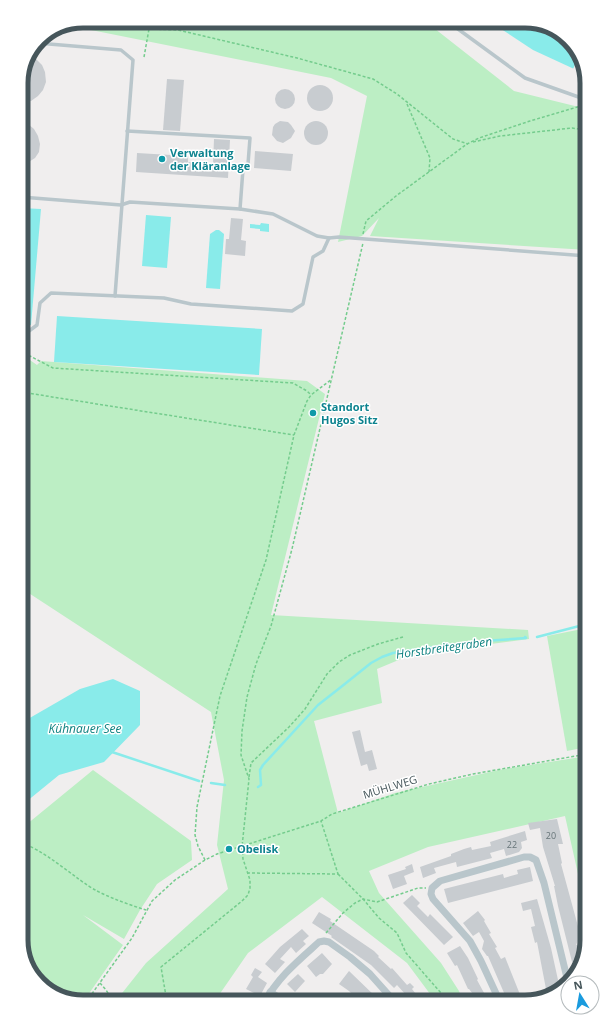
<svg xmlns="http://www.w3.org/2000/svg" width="608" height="1023" font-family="'Open Sans',sans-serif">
<rect width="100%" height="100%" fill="#f0eeee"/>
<g fill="#bceec4">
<polygon points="83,21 425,21 514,91 587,109 587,250 370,236 379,218 362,236 338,242 367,96 331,78 71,26"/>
<polygon points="21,356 27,358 37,365 41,361 307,381 325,394 271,615 528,630 529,639 413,654 377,669 382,703 314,721 338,813 395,793 499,770 587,756 587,914 565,816 428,847 369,871 379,893 441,963 459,991 463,1002 436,1002 407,963 322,897 248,953 219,995 218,1002 115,1002 146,963 228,889 217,845 224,780 211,712 21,588"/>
<polygon points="587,628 587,747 567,751 547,636"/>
<polygon points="93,770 191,841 192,860 157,884 140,910 124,939 83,915 123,945 83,1002 79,1002 49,992 27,967 21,940 21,829"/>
</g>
<g fill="#89ebea">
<polygon points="489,21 529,21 560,32 581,56 585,74 533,50"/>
<polygon points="21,208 41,209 31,325 21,324"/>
<polygon points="146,215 171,217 167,268 142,266"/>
<polygon points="261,223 269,224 269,232 260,231 260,229 250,228 250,224 260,225"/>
<polygon points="216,230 219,230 224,234 220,289 206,288 210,234"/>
<polygon points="57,316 262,329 259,375 54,362"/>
<polygon points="113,679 140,691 140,725 104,762 59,775 21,806 21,723 80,689"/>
</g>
<polygon fill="#f0eeee" points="574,57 582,59 583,64 579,64 575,72 572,71 576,63 573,61"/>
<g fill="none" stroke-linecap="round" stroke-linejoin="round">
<g stroke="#89ebea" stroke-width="2.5">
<polyline points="537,637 587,624"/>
<polyline points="112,752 199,781"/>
<polyline points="211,783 225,785"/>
<polyline points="258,787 261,785 260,770 263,765 318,705 341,687 371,663 382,657 393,653 426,648 484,641 526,638 525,637"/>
</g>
</g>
<g fill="#c8ccd0">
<polygon points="31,57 36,59 42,65 45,72 46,82 43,90 38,96 31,101 21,102 21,79"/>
<polygon points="167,79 184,80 180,131 163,130"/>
<circle cx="320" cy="98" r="13"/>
<circle cx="285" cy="99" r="10"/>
<circle cx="316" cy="133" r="12"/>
<polygon points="21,121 28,124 34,129 38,136 40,144 39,152 35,158 21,167"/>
<polygon points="280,121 288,122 291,125 295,131 291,138 283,143 277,141 272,135 273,127 275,124"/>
<polygon points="214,139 230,140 228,178 136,172 137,153 188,156 188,162 213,164"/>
<polygon points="255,151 293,154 291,171 254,168"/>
<polygon points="231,218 243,219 241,240 246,241 245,256 225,254 226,239 229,239"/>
<polygon points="360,730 365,752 372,750 377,769 369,771 367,764 361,766 352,732"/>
<polygon points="557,819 563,844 558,844 562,863 561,864 579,930 582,932 576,945 586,942 581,960 572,962 558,906 554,886 555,886 543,847 540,828 530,830 528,823"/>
<polygon points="525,831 527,840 521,842 522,848 519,852 506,856 504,849 490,853 492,858 457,867 456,862 434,868 436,873 423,878 420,867 451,856 451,854 464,849 471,847 472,850 491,846 490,842"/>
<polygon points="412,864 414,872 404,876 407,884 393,889 388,875 406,869 405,867"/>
<polygon points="530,867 533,881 448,903 444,889 503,874 504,878 518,874 517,870"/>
<polygon points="412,895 420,903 417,906 428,917 430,914 453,937 444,945 403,903"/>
<polygon points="537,899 551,948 560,989 552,996 545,997 544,990 546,989 537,942 535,943 531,927 535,926 531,909 523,911 521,903"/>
<polygon points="478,911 485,920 484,921 491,933 489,934 497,947 495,948 501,959 505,957 523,1002 508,1002 488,956 487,956 482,949 484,941 479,932 473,936 463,923"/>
<polygon points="319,912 331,919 330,921 374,951 379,956 378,957 391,969 392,968 407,985 410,983 414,987 412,989 419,998 414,1002 405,1002 402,998 406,995 397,985 394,988 371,965 331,937 332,936 312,923"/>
<polygon points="302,929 309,936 303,941 306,944 296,953 291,947 280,959 285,962 275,973 265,964 280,947"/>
<polygon points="460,946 468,958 478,979 477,980 489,1002 477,1002 473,994 469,989 468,989 457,965 455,966 447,953"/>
<polygon points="322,953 332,964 323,974 320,974 316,977 307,966"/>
<polygon points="255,968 262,972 258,977 267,983 260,996 246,989 253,977 251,975"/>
<polygon points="349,971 377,998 373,1002 365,1002 360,997 357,999 349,991 339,984"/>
<polygon points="298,974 305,981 295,992 287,984"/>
</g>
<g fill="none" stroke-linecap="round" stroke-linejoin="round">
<g stroke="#74cc8d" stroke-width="1.5" stroke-dasharray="3 2" stroke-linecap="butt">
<polyline points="104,21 149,29 178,30 297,58 373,79 397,94 453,139 468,144"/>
<polyline points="178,30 180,21"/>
<polyline points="144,57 149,29"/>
<polyline points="407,104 430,158 429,172"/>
<polyline points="473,142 500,136 572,128 587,130"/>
<polyline points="363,234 366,221 396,196 467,144 479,138 530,121 584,105"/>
<polyline points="21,349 28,355 53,368 293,383 307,391 311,395"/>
<polyline points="21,392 294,435"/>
<polyline points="249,777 251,763 289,727 305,709 327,674 339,662 350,655 378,644 403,637"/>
<path d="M21,844c18,1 58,38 76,47 16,8 33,14 49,19"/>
<polyline points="205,860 198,846 195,835 197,807 220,696 266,560 294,435 307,401 311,395 332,379"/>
<polyline points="247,873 338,874 321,821"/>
<polyline points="338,874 363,899 379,918 397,933 406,953 413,961 449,1002"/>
<polyline points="326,933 343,913 355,903 363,899 377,902 418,888 426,888"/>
<polyline points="100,983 106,990 113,1001"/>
<polyline points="86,1002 132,938 152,901 175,880 205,860 217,854 321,821 332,814 429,784 473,774 587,754"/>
<polyline points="167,1002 161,967 242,901 248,895 250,888 250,880 243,859 242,847 249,779 241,755 242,731 247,697 256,664 271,626 292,549 363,243"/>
</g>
<g stroke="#b9c6cb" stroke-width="3.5">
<polyline points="447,21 525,78 587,100"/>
<polyline points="37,43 121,50 133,60 115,296"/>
<polyline points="127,131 250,138 248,164 243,169 240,209"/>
<polyline points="21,197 121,205 130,202 240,209 273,214 317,236 329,238 339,237 587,256"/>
<polyline points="21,331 29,331 37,325 40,303 51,293 164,298 191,304 292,311 303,304 313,257 323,251 329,238"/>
</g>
<g stroke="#b9c6cb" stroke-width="7">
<polyline points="270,992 286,1002"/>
<path d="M265,1002c12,-24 34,-42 54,-60l5,-1 5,1 21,15 20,17 25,28"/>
<polyline points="500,1002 481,961 470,941 433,899 431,894 432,888 440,881 524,857 530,857 536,860 544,883 568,982"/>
</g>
</g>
<g fill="#0f9aa8" stroke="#fff" stroke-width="1.5">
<circle cx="162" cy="159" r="4"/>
<circle cx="313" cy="413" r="4"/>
<circle cx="229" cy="849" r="4"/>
</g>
<g text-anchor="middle" stroke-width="3" stroke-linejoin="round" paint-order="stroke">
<g font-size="9" fill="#667478">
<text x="551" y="839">20</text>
<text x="512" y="848">22</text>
</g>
<g font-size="11" font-weight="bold" fill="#0d838f" stroke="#fff" text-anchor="start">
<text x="170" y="157">Verwaltung<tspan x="170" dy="13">der Kläranlage</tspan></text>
<text x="321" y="411">Standort<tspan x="321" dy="13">Hugos Sitz</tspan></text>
<text x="237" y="853">Obelisk</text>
</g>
<g font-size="11" fill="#46565b" stroke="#fff">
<text transform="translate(390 787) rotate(-17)" y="4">MÜHLWEG</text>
</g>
<g font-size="12" font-style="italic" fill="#0e8281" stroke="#fff">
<text transform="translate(444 648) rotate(-8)" y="4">Horstbreitegraben</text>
<text x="85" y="733">Kühnauer See</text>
</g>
</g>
<path d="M0 0H608V1023H0ZM83 28H525A55 55 0 0 1 580 83V940A55 55 0 0 1 525 995H83A55 55 0 0 1 28 940V83A55 55 0 0 1 83 28Z" fill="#fff" fill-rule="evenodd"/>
<path fill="none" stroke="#46565b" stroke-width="5" d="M83 28H525A55 55 0 0 1 580 83V940A55 55 0 0 1 525 995H83A55 55 0 0 1 28 940V83A55 55 0 0 1 83 28Z"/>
<g transform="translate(580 995) rotate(349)"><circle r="19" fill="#ffffff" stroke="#b5bbbd"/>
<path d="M0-3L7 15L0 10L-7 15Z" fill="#1a9bde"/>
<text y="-6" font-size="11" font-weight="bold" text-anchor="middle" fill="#46565b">N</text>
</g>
</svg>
